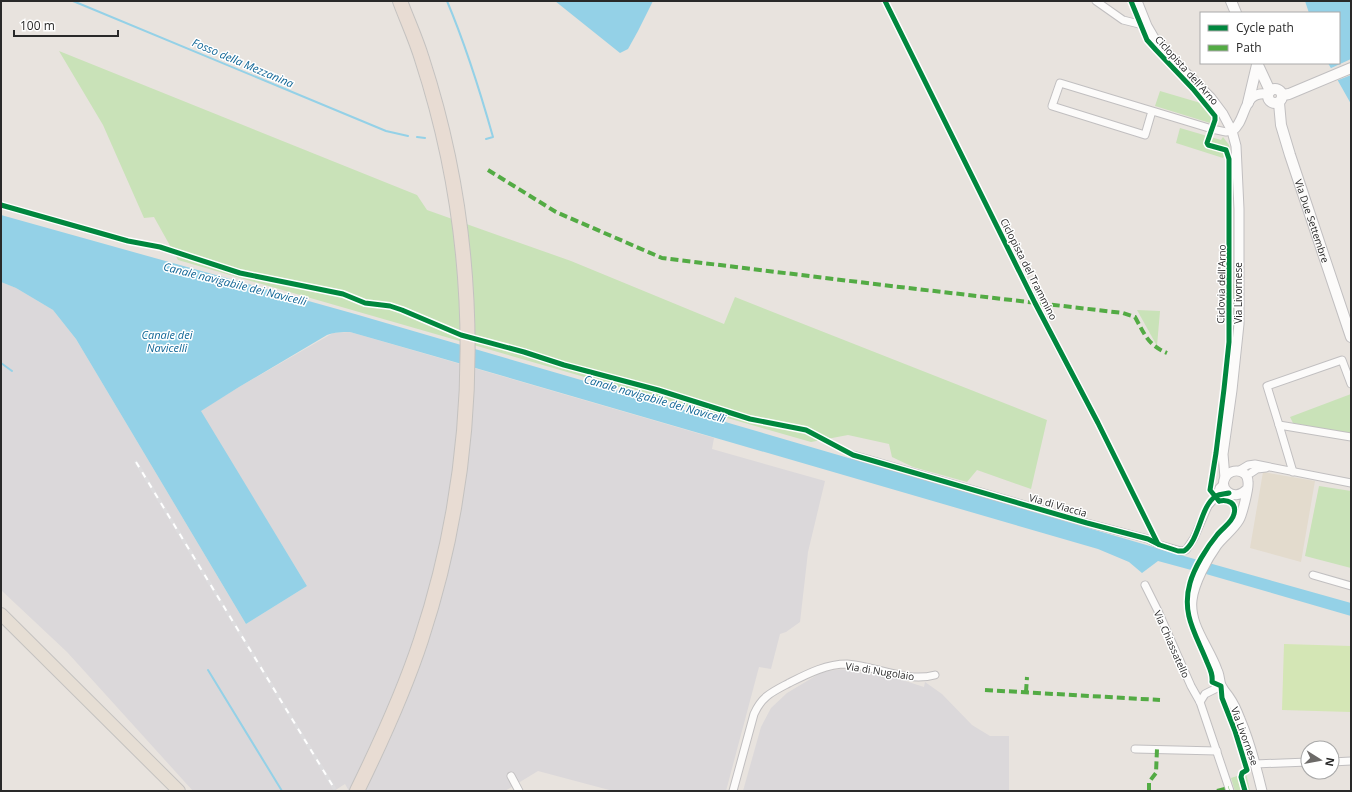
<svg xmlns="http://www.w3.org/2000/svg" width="1352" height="792" font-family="'Open Sans',sans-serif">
<rect width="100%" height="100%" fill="#e8e3de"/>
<g fill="#dbd8da">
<polygon points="1,282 16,288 53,310 76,339 246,624 307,586 200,411 239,387 333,333 350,332 714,438 712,449 825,481 808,552 800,622 786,632 780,634 771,669 759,667 726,791 613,791 538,771 505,791 349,791 345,784 334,791 193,791 67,652 1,590"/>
<polygon points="841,669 893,677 924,687 925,682 942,694 972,725 990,736 1009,736 1009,791 743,791 761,727 771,708 787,693 822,672"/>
</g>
<polygon fill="#e3dbcd" points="1263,472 1315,481 1301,562 1250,548"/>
<g fill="#c9e2b8">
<polygon points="59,51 417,195 427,210 571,261 724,324 735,297 1047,420 1031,489 977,470 967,482 913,467 892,457 889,444 848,435 811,442 178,260 154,217 144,218 103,125"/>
<polygon points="1160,91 1204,104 1212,116 1210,123 1155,106"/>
<polygon points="1180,128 1221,140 1223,137 1229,145 1231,154 1225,153 1223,158 1176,143"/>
<polygon points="1232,284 1234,284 1233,323 1231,323"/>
<polygon points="1137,310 1160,311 1157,346"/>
<polygon points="1351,394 1351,434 1293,423 1290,417"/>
<polygon points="1221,418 1223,418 1219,448 1217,448"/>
<polygon points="1319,486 1351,491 1351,568 1305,556"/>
<polygon points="1246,773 1250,791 1235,791 1231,778"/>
</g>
<polygon fill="#d4e6b5" points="1284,644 1351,646 1351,712 1282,710"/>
<g fill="#94d1e7">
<polygon points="555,1 653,1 638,31 628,49 620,53"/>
<polygon points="1305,1 1351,1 1351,104 1328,63 1339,63 1339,13 1309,13"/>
<path d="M1,215l354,99 836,244 160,45v13l-145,-42 -48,-13 -16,12 -13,-11 -31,-13 -664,-193 -84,-24c-8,0 -15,0 -23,3l-88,52 -38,24 106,175 -61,38 -170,-285 -23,-29 -37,-22 -15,-6z"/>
</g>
<polygon fill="#e8e3de" points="1351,59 1351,75 1336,81 1329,69"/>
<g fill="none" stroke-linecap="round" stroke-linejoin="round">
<g stroke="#94d1e7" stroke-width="2">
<polyline points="73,1 386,131 408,136"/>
<path d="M447,1c19,45 33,90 46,136l-7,2"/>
<polyline points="417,137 425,138"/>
<polyline points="1,363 12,371"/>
<polyline points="208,670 282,791"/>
</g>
<defs>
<g id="minor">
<polyline points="1096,1 1123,20 1147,26"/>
<polyline points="1152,111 1145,135 1052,106 1060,83 1212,129 1226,132 1232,131"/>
<polyline points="1279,425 1267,386 1342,360 1351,384"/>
<polyline points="853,455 1087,523 1148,539 1160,545 1181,551 1186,550 1194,538 1208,506 1216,497 1219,488 1224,483"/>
<polyline points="1238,471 1248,465 1255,464 1351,483"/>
<polyline points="1293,472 1279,425 1351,437"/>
<polyline points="1251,473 1257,469 1266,468"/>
<polyline points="1313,575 1351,586"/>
<polyline points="1145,585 1158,611 1191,686 1200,702 1230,791"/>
<polyline points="1200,702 1205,694 1221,686"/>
<polyline points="1135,749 1217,751"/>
<polyline points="1332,762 1351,761"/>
<polyline points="1255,764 1308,762"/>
<polyline points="511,776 519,791"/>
<path d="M733,791l21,-77c8,-18 18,-22 35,-31 18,-9 37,-19 58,-19 29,2 59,19 88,11"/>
</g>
<g id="tertiary">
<polyline points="1137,1 1147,26 1154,38 1178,65 1211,98 1223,114 1232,131 1236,146 1239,209 1239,324 1232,390 1223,454 1225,478"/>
<path d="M1232,131c16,-11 9,-41 36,-37"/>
<path d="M1247,489c-14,15 -32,-3 -19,-15 5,-4 12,-4 17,0 2,2 3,5 3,8 1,6 -6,33 -9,38 -6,10 -15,16 -22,25 -10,14 -23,38 -25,55 -3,25 17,47 25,70 3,5 2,13 5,17 2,4 5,7 7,10 5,7 8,14 11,22 10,23 16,47 22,72"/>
</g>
<g id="secondary">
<polyline points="1231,1 1236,13"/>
<polyline points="1257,63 1270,91"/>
<circle cx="1275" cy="96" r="7"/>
<polyline points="1283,95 1289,94 1351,68"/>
<polyline points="1248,103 1257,65"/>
<path id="s1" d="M1279,103l2,22 9,30 61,182"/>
</g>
<polyline id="trunk" points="1,614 179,791"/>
<path id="motorway" d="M357,791c24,-49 47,-99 64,-151 62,-188 62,-394 1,-581 -6,-20 -15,-39 -22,-58"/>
</defs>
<use href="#minor" stroke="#c1bfc0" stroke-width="9"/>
<use href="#tertiary" stroke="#c1bfc0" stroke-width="11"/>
<use href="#secondary" stroke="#c1bfc0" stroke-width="12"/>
<use href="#trunk" stroke="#c4c2c0" stroke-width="14"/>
<use href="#motorway" stroke="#c4c2c0" stroke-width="16"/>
<use href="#minor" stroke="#fcfbfa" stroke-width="7"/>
<use href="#tertiary" stroke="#fcfbfa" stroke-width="9"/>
<use href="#secondary" stroke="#fcfbfa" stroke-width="10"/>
<use href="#trunk" stroke="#e6ded4" stroke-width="12"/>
<use href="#motorway" stroke="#e8dcd3" stroke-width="14"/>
<defs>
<polyline id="rail" points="136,462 334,788"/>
</defs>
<use href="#rail" stroke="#dddcde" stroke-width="3.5"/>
<use href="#rail" stroke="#fff" stroke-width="2" stroke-dasharray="6" stroke-linecap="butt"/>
<g stroke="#53ab44" stroke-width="4" stroke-dasharray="8 4" stroke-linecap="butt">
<path d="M488,170l68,42 106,46 229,28 232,27 12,4c10,18 13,28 32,36"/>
<polyline points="985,690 1160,700"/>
<polyline points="1026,692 1027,677"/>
<polyline points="1149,791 1149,782 1156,773 1157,749"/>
<polyline points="1217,791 1229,788"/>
</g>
<defs>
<g id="cycleway">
<polyline points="885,1 1035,303 1098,423 1158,544"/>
<polyline points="1131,1 1147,40 1156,50 1193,89 1215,116 1215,120 1207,143 1208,145 1226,150 1229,159 1229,342 1224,389 1216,453 1210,490 1219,501"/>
<path d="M1,205l127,36 32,6 80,26 103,21 22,9 25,3 12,4 59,25 63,17 40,13 94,25 92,29 56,11 47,25 234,68 61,16 12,6 18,6h6c16,-11 16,-45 32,-55 4,-2 9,-2 13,-3"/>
<path d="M1219,501c9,-2 18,2 15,13 -2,9 -12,14 -17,21 -10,12 -23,33 -27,48 -9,31 6,51 17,79 3,7 6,12 5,20l9,4 1,12 13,33 12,39 -5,3 -1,4 4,14"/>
</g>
</defs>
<use href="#cycleway" stroke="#fff" stroke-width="8"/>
<use href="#cycleway" stroke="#00873e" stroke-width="5"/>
</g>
<g text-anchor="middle" stroke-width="3" stroke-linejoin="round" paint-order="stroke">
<g font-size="10" fill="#292929" stroke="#fff">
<text transform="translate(1187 70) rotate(48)" y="4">Ciclopista dell'Arno</text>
<text dy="4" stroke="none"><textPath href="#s1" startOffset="123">Via Due Settembre</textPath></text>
<text transform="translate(1029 269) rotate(63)" y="4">Ciclopista del Trammino</text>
<text transform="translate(1221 284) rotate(-89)" y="4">Ciclovia dell'Arno</text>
<text transform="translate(1238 293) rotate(-90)" y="4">Via Livornese</text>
<text transform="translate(1058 505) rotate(16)" y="4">Via di Viaccia</text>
<text transform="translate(1172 644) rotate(66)" y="4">Via Chiassatello</text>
<text transform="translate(880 671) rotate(9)" y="4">Via di Nugolaio</text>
<text transform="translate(1245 736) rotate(70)" y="4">Via Livornese</text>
</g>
<g font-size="11" font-style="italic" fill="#106696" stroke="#fff">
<text transform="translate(243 63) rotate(23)" y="4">Fosso della Mezzanina</text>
<text transform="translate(235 284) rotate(14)" y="4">Canale navigabile dei Navicelli</text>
<text x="167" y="339">Canale dei<tspan x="167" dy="13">Navicelli</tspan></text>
<text transform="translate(655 399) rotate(16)" y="4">Canale navigabile dei Navicelli</text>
</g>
</g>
<rect width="1352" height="792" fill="none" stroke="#292929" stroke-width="4"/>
<rect x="1200" y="12" width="140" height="52" fill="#ffffff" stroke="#a9a9a9"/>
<rect x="1208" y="25" width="20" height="6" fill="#00873e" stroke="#a9a9a9"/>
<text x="1236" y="32" font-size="12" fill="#292929">Cycle path</text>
<rect x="1208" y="45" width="20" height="6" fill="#53ab44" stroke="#a9a9a9"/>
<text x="1236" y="52" font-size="12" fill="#292929">Path</text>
<g transform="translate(1320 760) rotate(101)"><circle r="19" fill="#ffffff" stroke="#a9a9a9"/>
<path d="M0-3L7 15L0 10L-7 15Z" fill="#6c6a68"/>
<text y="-6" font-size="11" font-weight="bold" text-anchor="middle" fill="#292929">N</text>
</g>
<path d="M14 30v6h104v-6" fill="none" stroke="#292929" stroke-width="2"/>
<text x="20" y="30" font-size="12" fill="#292929" stroke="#ffffff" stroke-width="3" paint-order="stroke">100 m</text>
</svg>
